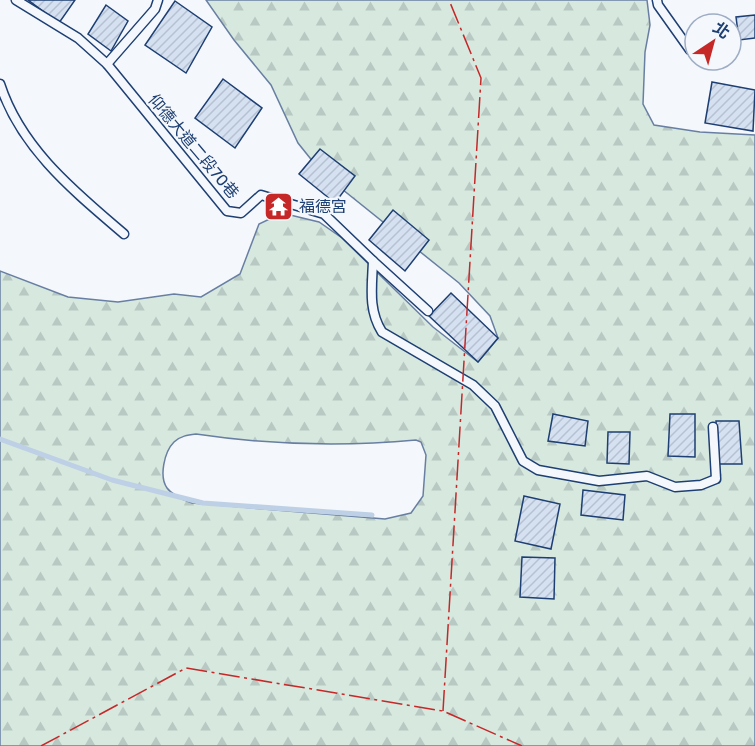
<svg xmlns="http://www.w3.org/2000/svg" width="755" height="746" font-family="Rubik,'Noto Sans TC',sans-serif">
<defs>
<pattern id="forest-firs" width="22" height="20" patternUnits="userSpaceOnUse" patternTransform="scale(1.5)"><rect width="22" height="20" fill="#d7e8df"/><path d="M5 1l3.5 6h-7zM16 11l3.5 6h-7z" fill="#b8c8c3"/></pattern>
<pattern id="building-hatch" width="6" height="6" patternUnits="userSpaceOnUse" patternTransform="scale(1.5)"><rect width="6" height="6" fill="#d5e0f0"/><path d="M-1 1l2-2M0 6l6-6M5 7l2-2" fill="none" stroke="#b6c1d1"/></pattern>
</defs>
<rect width="100%" height="100%" fill="#f4f7fb"/>
<path fill="url(#forest-firs)" stroke="#687fa3" stroke-width="1.5" fill-rule="evenodd" d="M206,0h441l3,25 -5,27 -2,52 11,21 46,7 55,3v611h-755v-475l68,26 50,5 56,-8 27,3 39,-23 19,-50 23,-11 37,9 23,16 91,89 45,35 20,-24 -8,-22 -31,-33 -137,-110 -24,-30 -27,-58 -37,-45zM196,434c74,11 145,13 220,6l5,2 5,13 -3,41 -12,17 -26,6 -193,-16c-8,-3 -19,-7 -25,-15 -8,-11 -3,-36 7,-46 6,-6 14,-7 22,-8z"/>
<g fill="none" stroke-linecap="round" stroke-linejoin="round">
<polyline stroke="#bed0e5" stroke-width="5" points="0,439 112,480 203,503 372,515"/>
</g>
<g fill="url(#building-hatch)" stroke="#1d3f73" stroke-width="1.5">
<polygon points="28,0 75,0 59,23"/>
<polygon points="175,1 212,27 186,73 145,45"/>
<polygon points="106,5 128,21 111,51 88,34"/>
<polygon points="755,15 755,38 739,40 736,17"/>
<polygon points="223,79 262,108 235,148 195,118"/>
<polygon points="712,82 755,90 753,131 705,123"/>
<polygon points="320,149 355,176 335,203 299,174"/>
<polygon points="393,210 429,240 405,271 369,240"/>
<polygon points="451,293 498,338 478,362 429,316"/>
<polygon points="553,414 588,421 585,446 548,441"/>
<polygon points="670,414 695,414 695,457 668,456"/>
<polygon points="716,421 739,421 742,464 718,464"/>
<polygon points="608,432 630,432 629,464 607,463"/>
<polygon points="583,490 625,495 623,520 581,515"/>
<polygon points="524,496 560,504 551,549 515,541"/>
<polygon points="522,557 555,558 554,599 520,597"/>
</g>
<g fill="none" stroke-linecap="round" stroke-linejoin="round">
<defs>
<g id="lane">
<path d="M16,0l62,38 29,26 120,147 14,2 20,-18 63,19 49,47c-1,26 -5,49 9,71l91,53 22,21 28,55 15,9 61,11 48,-5 28,11 26,-2 15,-6 -3,-52"/>
<polyline points="657,0 658,5 690,50"/>
<polyline points="107,64 155,9 158,0"/>
<path d="M0,84c21,65 75,108 124,150"/>
<polyline points="373,261 428,311"/>
</g>
</defs>
<use href="#lane" stroke="#1d3f73" stroke-width="11"/>
<use href="#lane" stroke="#f4f7fb" stroke-width="8"/>
<g stroke="#c62828" stroke-width="1.5" stroke-dasharray="21 4.5 3 4.5" stroke-linecap="butt">
<polyline points="443,711 481,78 449,0"/>
<polyline points="41,746 186,668 443,711 522,746"/>
</g>
</g>
<defs>
<symbol id="temple-square" viewBox="-11 -11 22 22"><rect x="-9" y="-9" width="18" height="18" rx="4" fill="#c62828" stroke="#f4f7fb"/><path d="M0-6L5-2H3V0L6.5 2.5H4V6H1.5V3h-3V6H-4V2.5H-6.5L-3 0V-2H-5Z" fill="#fff"/></symbol>
</defs>
<g fill-rule="evenodd">
<use href="#temple-square" x="262" y="190" width="33" height="33"/>
</g>
<g text-anchor="middle" stroke-width="4.5" stroke-linejoin="round" paint-order="stroke">
<g font-size="16" fill="#1d3f73" stroke="#f4f7fb">
<text transform="translate(194 146) rotate(50)" y="6">仰德大道二段70巷</text>
</g>
<g font-size="16" fill="#1d3f73" stroke="#f4f7fb" text-anchor="start">
<text x="299" y="212">福德宮</text>
</g>
</g>
<g transform="translate(713 42) rotate(36)"><circle r="28" fill="#f4f7fb" stroke="#9eadc5" stroke-width="1.5"/>
<path d="M0-4.5L10 22L0 15L-10 22Z" fill="#c62828"/>
<text y="-9" font-size="16" font-weight="bold" text-anchor="middle" fill="#1d3f73">北</text>
</g>
</svg>
